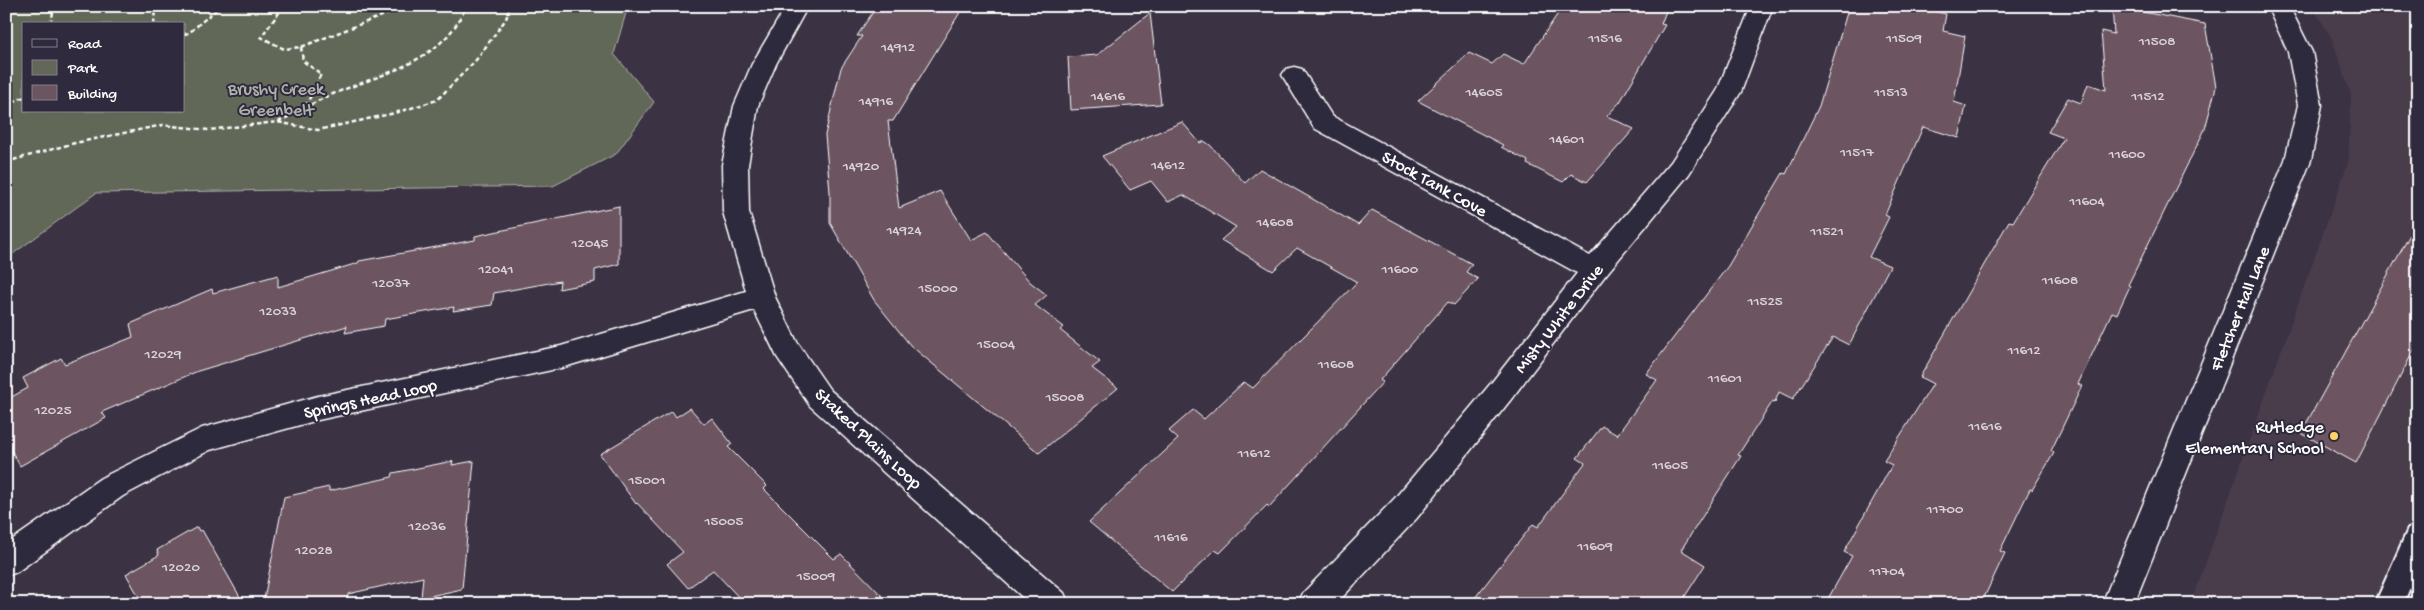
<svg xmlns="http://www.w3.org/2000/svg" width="2424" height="610" font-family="'Gochi Hand',sans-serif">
<rect width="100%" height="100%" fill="#3b3244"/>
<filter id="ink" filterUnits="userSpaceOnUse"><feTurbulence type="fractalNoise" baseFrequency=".02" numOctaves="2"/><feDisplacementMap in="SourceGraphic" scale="10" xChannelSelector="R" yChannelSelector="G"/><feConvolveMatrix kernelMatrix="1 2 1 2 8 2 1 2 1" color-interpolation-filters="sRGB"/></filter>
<g filter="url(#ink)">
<polygon fill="#4a3c4c" points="2312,6 2418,6 2418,604 2191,604 2348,163 2351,95 2332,39"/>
<path fill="#626759" stroke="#b0b3ac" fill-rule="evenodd" d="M6,6h622l-14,48 40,48 -38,52 -63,32 -457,7 -90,66zM24,24h160v87h-160z"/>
<g fill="#6c5460" stroke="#fff">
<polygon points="877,6 964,6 893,121 888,121 899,208 940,191 971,240 987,232 1030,282 1047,295 1035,305 1064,327 1060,330 1100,362 1092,368 1118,388 1039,453 910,345 874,300 830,223 830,192 825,135 841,68 862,36 857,36"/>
<polygon points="1563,6 1668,6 1661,24 1665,25 1620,102 1607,116 1634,129 1587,182 1571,174 1563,182 1527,164 1528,161 1501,147 1503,145 1418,101 1469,53 1492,64 1503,54 1524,64"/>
<polygon points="1849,6 1913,6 1946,14 1943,31 1965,36 1954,102 1966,106 1959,138 1923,127 1885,215 1889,217 1869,257 1890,266 1849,345 1833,337 1793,399 1779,392 1775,402 1773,401 1738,455 1741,456 1681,550 1705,565 1680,604 1470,604 1533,524 1538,527 1585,463 1577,458 1602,426 1617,435 1657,380 1646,374 1728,266 1783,173 1786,174 1819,106"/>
<polygon points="2112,6 2205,24 2216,87 2205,129 2128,285 2130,286 2117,314 2112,312 2078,384 2082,386 2051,451 2054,453 2032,490 2030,489 2000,551 2005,553 1981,604 1825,604 1852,556 1844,552 1892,465 1884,461 1933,384 1920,377 2009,221 2013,222 2064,138 2048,132 2068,98 2081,103 2088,84 2106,90 2101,31 2114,34"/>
<polygon points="1150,13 1161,104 1071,110 1068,57 1097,55"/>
<polygon points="1182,122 1200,143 1204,141 1210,145 1245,183 1260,169 1358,225 1372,210 1472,264 1466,272 1478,279 1454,305 1448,302 1380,380 1383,382 1269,507 1267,505 1220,553 1215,550 1172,592 1089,522 1178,439 1169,431 1193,410 1204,419 1244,382 1253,388 1357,282 1297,248 1273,271 1221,240 1236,227 1183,195 1168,202 1151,181 1130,190 1102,156"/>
<polygon points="619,206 619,264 595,270 595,282 559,289 560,281 494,293 492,305 453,311 454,307 385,319 384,326 345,333 347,326 198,371 102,412 106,418 20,466 6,441 6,400 28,388 23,378 61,358 65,364 133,337 130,324 212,289 213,293 278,275 278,287 358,263 359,261 475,240 475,236"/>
<polygon points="2418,220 2418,342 2356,463 2301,433"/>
<polygon points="690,408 704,424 712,418 732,444 728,447 767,486 764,489 834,559 841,554 890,604 745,604 713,570 688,588 667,564 683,552 637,503 636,504 600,454 672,411 676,417"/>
<polygon points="453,461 452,465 474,461 462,589 421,598 423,577 348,594 347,604 263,604 284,497 329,487 329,491 392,477 393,473"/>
<polygon points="197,527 199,531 202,530 244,604 143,604 126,574 159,555 157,550"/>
</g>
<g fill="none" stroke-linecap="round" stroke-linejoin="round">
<defs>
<polygon id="lane" points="2418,525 2418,569 2403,604 2375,604 2408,529"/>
<g id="street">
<polygon points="786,6 808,6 776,64 758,106 748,165 749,212 775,297 797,342 830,390 1064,593 1069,604 1030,604 810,406 777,357 754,310 561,368 318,420 210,450 123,496 17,572 6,576 6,544 101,478 202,428 318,396 561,346 746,291 723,212 722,165 734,106 752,64"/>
<polygon points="1751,6 1773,6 1741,92 1689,174 1604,277 1512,398 1417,518 1336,604 1298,604 1303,593 1395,498 1492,382 1577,273 1314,128 1282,75 1286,69 1294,67 1302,69 1332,116 1590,256 1671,162 1717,91"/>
<polygon points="2267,6 2289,6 2312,52 2322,105 2311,160 2134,604 2102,604 2285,160 2298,105 2288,52"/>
</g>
</defs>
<use href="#lane" stroke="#fff" stroke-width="4"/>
<use href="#street" stroke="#fff" stroke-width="3"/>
<g stroke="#fff" stroke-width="2.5" stroke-dasharray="4.5 3" stroke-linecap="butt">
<polyline points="284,6 261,37 284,49 301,47 387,14 395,6"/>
<polyline points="51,24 54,6"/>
<polyline points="154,24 155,6"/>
<polyline points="184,34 189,33 220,6"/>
<polyline points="301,47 303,61 321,74 305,108"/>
<polyline points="6,105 24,97"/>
<path d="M278,122c18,-9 36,-20 55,-28 50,-21 111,-32 133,-88"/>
<polyline points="6,162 75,143 163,125 209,130 277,122 318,130 395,113 437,100 476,60 506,19 510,6"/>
</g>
<use href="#lane" fill="#2f2a3d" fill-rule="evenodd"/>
<use href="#street" fill="#2f2a3d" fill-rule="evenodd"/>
</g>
</g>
<circle fill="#ffd166" stroke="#2f2a3d" stroke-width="2" cx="2334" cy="436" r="5"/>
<g text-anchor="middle" stroke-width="4" stroke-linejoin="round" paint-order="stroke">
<g font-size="15" fill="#dad4d7">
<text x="1605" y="42">11516</text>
<text x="1904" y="42">11509</text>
<text x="2157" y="45">11508</text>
<text x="898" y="51">14912</text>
<text x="1484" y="96">14605</text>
<text x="1891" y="96">11513</text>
<text x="1108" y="100">14616</text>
<text x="2148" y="100">11512</text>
<text x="876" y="105">14916</text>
<text x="1567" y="143">14601</text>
<text x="1857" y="156">11517</text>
<text x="2127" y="158">11600</text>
<text x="1168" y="169">14612</text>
<text x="861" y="170">14920</text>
<text x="2087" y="205">11604</text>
<text x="1275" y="226">14608</text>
<text x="904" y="234">14924</text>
<text x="1827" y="235">11521</text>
<text x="590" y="247">12045</text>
<text x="496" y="273">12041</text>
<text x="1400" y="273">11600</text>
<text x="2060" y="284">11608</text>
<text x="391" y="287">12037</text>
<text x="938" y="292">15000</text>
<text x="1765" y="305">11525</text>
<text x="278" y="315">12033</text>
<text x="996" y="348">15004</text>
<text x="2024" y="354">11612</text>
<text x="163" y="358">12029</text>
<text x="1336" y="368">11608</text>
<text x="1725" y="382">11601</text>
<text x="1065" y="401">15008</text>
<text x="53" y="414">12025</text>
<text x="1985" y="430">11616</text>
<text x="1254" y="457">11612</text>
<text x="1670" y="469">11605</text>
<text x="647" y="484">15001</text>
<text x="1945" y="513">11700</text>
<text x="724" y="525">15005</text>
<text x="427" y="530">12036</text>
<text x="1171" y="541">11616</text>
<text x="1595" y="550">11609</text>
<text x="314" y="554">12028</text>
<text x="181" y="571">12020</text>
<text x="1887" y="575">11704</text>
<text x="816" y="580">15009</text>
</g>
<g font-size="18" fill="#b0b3ac" stroke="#2f2a3d">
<text x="276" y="94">Brushy Creek<tspan x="276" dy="21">Greenbelt</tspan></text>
</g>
<g font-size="18" fill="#fff" stroke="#2f2a3d">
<text transform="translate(1435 183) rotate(29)" y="6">Stock Tank Cove</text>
<text transform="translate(2239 308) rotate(-68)" y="6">Fletcher Hall Lane</text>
<text transform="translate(1558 318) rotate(-52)" y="6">Misty White Drive</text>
<text transform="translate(370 398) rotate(-12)" y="6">Springs Head Loop</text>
<text transform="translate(869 438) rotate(43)" y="6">Staked Plains Loop</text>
</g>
<g font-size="18" fill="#fff" stroke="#2f2a3d" text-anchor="end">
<text x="2324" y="432">Rutledge<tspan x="2324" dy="21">Elementary School</tspan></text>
</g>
</g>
<rect width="2424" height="610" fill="none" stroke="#2f2a3d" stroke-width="25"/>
<rect x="12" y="12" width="2399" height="585" fill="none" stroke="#fff" stroke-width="2" filter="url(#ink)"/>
<rect x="22" y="22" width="162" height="90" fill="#2f2a3d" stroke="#827f8b"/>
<rect x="32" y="39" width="25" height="8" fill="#2f2a3d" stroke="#827f8b"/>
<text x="68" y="48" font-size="15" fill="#ffffff">Road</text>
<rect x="32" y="60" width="25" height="15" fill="#626759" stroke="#827f8b"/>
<text x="68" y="72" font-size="15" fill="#ffffff">Park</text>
<rect x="32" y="85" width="25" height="15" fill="#6c5460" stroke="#827f8b"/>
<text x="68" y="98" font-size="15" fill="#ffffff">Building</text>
</svg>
